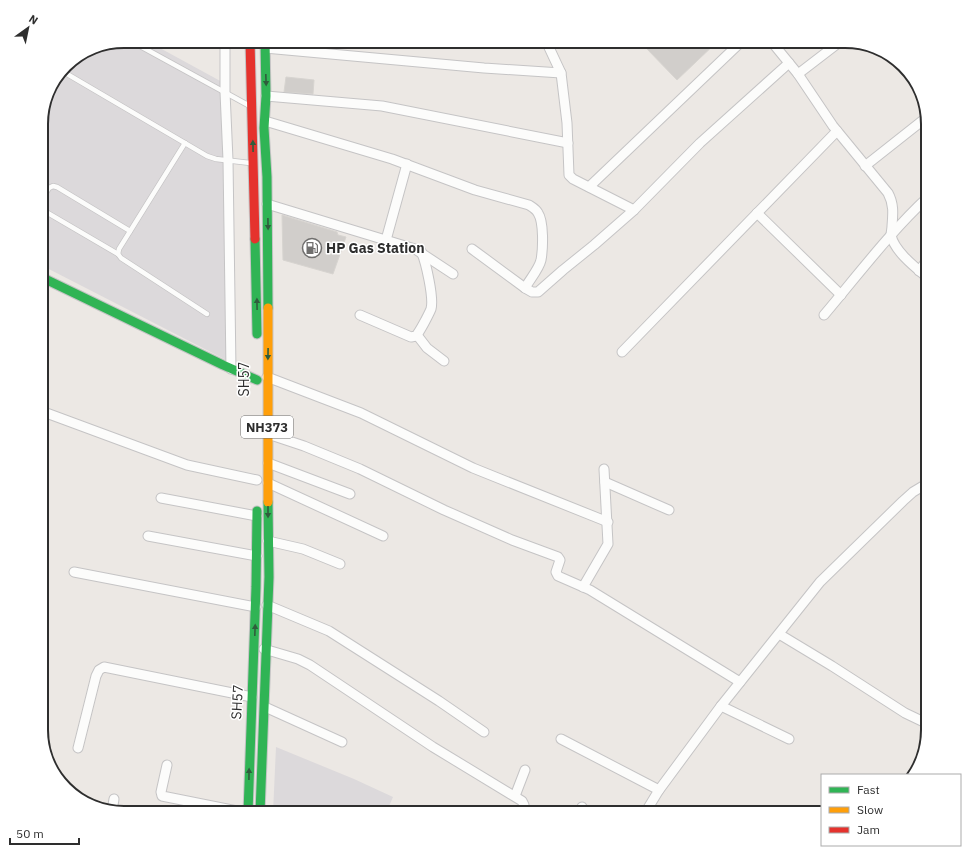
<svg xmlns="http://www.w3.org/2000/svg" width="969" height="854" font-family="'IBM Plex Sans',sans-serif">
<rect width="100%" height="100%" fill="#ece8e4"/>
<g fill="#dcd9db">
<polygon points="124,41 147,41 224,83 234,364 41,265 41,118 50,87 69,62 92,47"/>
<polygon points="276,747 354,779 393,797 386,813 273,813"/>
</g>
<g fill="#d1cecb" stroke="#d7d4d0">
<polygon points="656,41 718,41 677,80 647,49"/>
<polygon points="286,77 314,80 313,94 284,92"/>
<polygon points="282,215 337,232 338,235 346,237 333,274 283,260"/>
</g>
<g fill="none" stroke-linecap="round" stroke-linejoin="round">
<defs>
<g id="lane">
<polyline points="131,41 248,105"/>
<polyline points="62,71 207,156 216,159 250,163"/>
<polyline points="185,143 119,249 118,254 121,258 207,314"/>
<polyline points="41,200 49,188 53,186 57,187 130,231"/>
<polyline points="41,209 118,254"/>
</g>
<g id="street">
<polyline points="225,41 225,92 228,160 231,369"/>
<polyline points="546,41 561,73 567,123 569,175 573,179 634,210"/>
<path d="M771,41l27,33 35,52 55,67c6,11 5,21 4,33 0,3 -1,7 -1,9 3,16 25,33 37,43"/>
<polyline points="265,48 484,68 561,73"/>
<polyline points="798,74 841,41"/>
<polyline points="266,96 382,106 568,143"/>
<path d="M265,121l127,38 83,31 54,15c3,2 7,4 9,8 6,9 5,36 3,47 -2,9 -11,19 -16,28"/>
<polyline points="865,166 927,117"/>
<polyline points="589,187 742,41"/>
<polyline points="267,204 415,249 453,274"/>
<polyline points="757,213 841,295"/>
<polyline points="386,240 407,164"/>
<polyline points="472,249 525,288 532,292 538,292 563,270 594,245 634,210 700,143 789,63"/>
<polyline points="919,271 928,259"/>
<path d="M360,315l51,22 5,-1c4,-5 12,-20 15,-27 3,-11 -5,-47 -10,-58"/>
<path d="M824,315c33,-39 67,-84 104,-118"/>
<polyline points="417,335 427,348 444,361"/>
<polyline points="622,352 837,131"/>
<polyline points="267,377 361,413 473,468 608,522"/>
<polyline points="41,411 187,465 257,480"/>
<polyline points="268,434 304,446 360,469 444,510 512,540 558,557 560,560 556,572 558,576 590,590 740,682"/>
<polyline points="268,463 350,494"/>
<polyline points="605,482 669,510"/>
<polyline points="268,483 383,536"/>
<polyline points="161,498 257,516"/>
<polyline points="148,536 257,556"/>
<polyline points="268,541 303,549 340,564"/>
<polyline points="74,572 256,607"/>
<polyline points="583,587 608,544 604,469"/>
<polyline points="267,605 329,631 439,701 484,732"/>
<polyline points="779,634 832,666 905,713 928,724"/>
<polyline points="264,649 298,659 310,665 433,747 522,801 524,805 521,813"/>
<polyline points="721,706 789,739"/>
<polyline points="265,707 342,742"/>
<polyline points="561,739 659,790"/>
<polyline points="78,748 96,676 99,670 104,667 252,697"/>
<polyline points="167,765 161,792 162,796 247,813"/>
<polyline points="515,796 525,770"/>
<polyline points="112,811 114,799"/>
<polyline points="580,813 582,807"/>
<polyline points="645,813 659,790 721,706 820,582 903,501 913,492 928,483"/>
</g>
<g id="fast">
<polyline points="265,41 266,96 264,128 267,177 268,308"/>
<polyline points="255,239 257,334"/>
<polyline points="41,277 223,365 257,380"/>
<polyline points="248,813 256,587 257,511"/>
<polyline points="260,813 269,577 268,502"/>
</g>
<polyline id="slow" points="268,308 268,502"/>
<polyline id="jam" points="250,41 255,239"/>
</defs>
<use href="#lane" stroke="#c5c4c5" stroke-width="6"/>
<use href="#street" stroke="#c5c4c5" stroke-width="11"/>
<use href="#fast" stroke="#c5c4c5" stroke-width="11"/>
<use href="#slow" stroke="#c5c4c5" stroke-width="11"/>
<use href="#jam" stroke="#c5c4c5" stroke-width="11"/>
<use href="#lane" stroke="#fcfcfb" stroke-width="4.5"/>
<use href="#street" stroke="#fcfcfb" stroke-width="9"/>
<use href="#fast" stroke="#30b455" stroke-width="9"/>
<use href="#slow" stroke="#ff9f0a" stroke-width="9"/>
<use href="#jam" stroke="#e5322d" stroke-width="9"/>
</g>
<defs><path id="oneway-solid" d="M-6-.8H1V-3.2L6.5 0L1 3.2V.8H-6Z"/></defs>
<g fill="#2f5d3c">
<use href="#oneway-solid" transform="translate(266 80) rotate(88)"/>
<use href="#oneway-solid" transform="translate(253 146) rotate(-91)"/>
<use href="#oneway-solid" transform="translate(268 224) rotate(89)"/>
<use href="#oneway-solid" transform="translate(257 304) rotate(-91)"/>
<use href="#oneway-solid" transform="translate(268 354) rotate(91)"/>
<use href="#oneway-solid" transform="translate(268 512) rotate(90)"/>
<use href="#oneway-solid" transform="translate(255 630) rotate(-88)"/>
<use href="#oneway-solid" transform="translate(249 774) rotate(-89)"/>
</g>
<defs>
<symbol id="fuel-ring" viewBox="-11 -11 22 22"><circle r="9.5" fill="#fff" stroke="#706f6e" stroke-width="1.5"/><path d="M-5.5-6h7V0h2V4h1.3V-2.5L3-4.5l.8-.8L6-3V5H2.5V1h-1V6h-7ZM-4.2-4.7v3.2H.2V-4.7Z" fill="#706f6e"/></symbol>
</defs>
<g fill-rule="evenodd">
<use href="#fuel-ring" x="301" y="237" width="22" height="22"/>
</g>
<g text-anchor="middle" stroke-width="3" stroke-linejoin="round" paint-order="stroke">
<rect fill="#fff" stroke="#6d6d6d" stroke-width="1" x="241" y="416" width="52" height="22" rx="3"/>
<g font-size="13" font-weight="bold" fill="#2e2e2e">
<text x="267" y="432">NH373</text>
</g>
<g font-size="14" font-weight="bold" fill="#2e2e2e" stroke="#fff" text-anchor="start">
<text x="326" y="253">HP Gas Station</text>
</g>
<g font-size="14" fill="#2e2e2e" stroke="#fff">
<text transform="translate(244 379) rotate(-90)" y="5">SH57</text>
<text transform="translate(237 702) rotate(-87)" y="5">SH57</text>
</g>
</g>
<path d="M0 0H969V854H0ZM124 48H845A76 76 0 0 1 921 124V730A76 76 0 0 1 845 806H124A76 76 0 0 1 48 730V124A76 76 0 0 1 124 48Z" fill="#fff" fill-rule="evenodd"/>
<path fill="none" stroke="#2e2e2e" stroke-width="2" d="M124 48H845A76 76 0 0 1 921 124V730A76 76 0 0 1 845 806H124A76 76 0 0 1 48 730V124A76 76 0 0 1 124 48Z"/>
<rect x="821" y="774" width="140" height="72" fill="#ffffff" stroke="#ababab"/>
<rect x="829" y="787" width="20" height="6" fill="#30b455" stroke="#ababab"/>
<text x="857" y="794" font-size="12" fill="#2e2e2e">Fast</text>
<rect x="829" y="807" width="20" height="6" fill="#ff9f0a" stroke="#ababab"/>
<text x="857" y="814" font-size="12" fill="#2e2e2e">Slow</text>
<rect x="829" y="827" width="20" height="6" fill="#e5322d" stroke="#ababab"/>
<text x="857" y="834" font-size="12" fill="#2e2e2e">Jam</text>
<g transform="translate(28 28) rotate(33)" stroke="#ffffff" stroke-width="3" paint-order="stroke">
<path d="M0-3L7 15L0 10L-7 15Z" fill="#2e2e2e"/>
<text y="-6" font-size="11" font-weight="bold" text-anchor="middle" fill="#2e2e2e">N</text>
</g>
<path d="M10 838v6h69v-6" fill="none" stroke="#2e2e2e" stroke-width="2"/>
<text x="16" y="838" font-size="12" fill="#2e2e2e" stroke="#ffffff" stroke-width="3" paint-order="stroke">50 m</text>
</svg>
